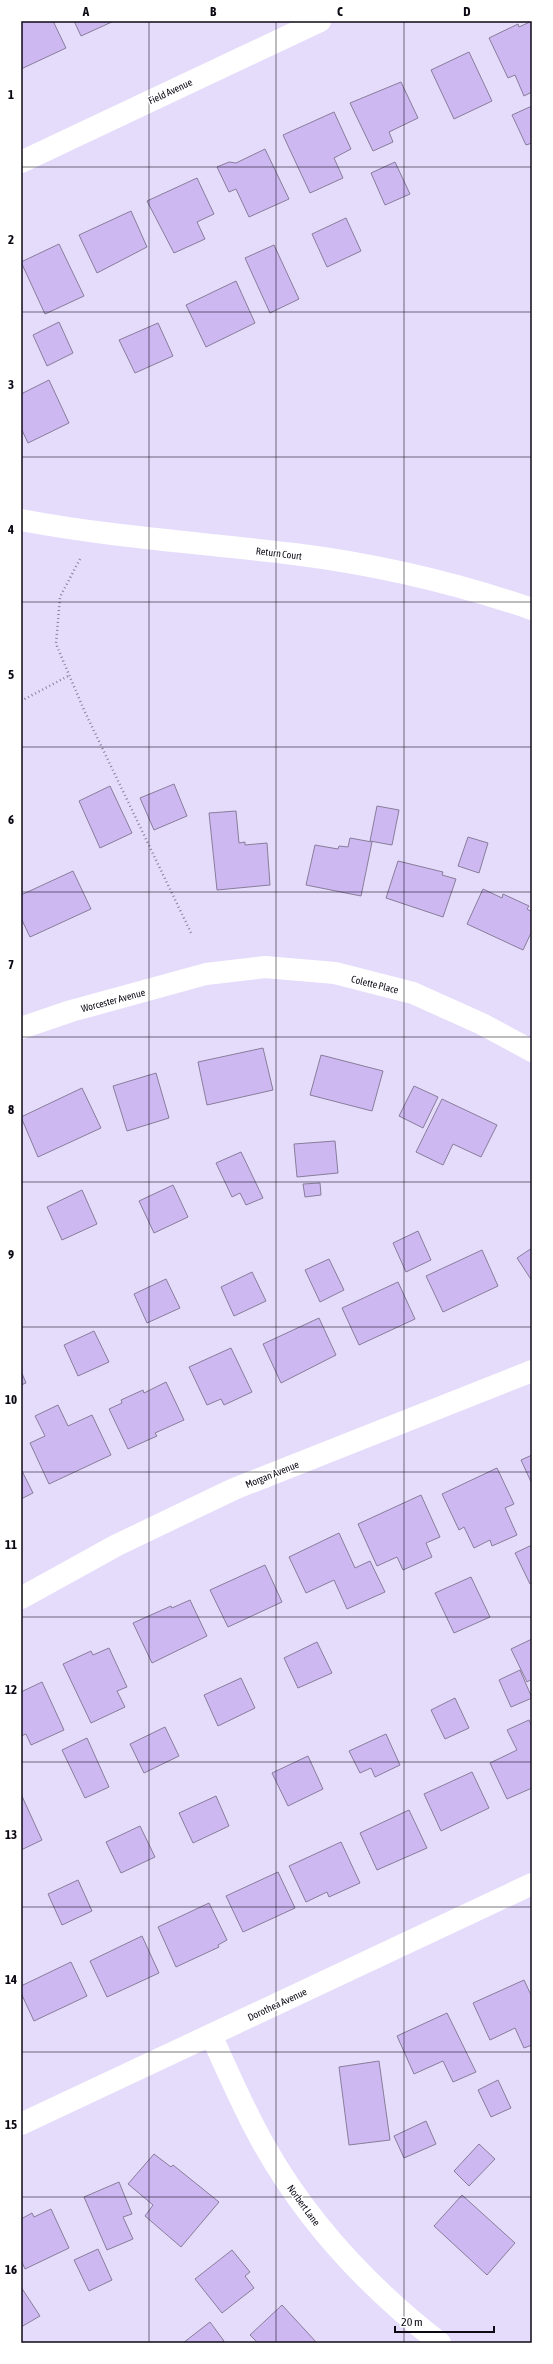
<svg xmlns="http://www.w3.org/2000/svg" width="553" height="2364" font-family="'Asap Condensed',sans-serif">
<rect width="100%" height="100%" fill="#e5dcfc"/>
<g fill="#ceb8f1" stroke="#887d9a">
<polygon points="21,21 53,21 66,48 21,69"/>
<polygon points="74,21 114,21 81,36"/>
<polygon points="532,21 532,92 524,96 515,75 508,78 489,38 518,24 519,27"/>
<polygon points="469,52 492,101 454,119 431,70"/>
<polygon points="401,82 418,118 389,132 393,142 373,151 350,103"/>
<polygon points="532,106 532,143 526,145 512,115"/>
<polygon points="334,112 351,149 334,158 343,178 310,193 283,135"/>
<polygon points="265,149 289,199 249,217 236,189 229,192 217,167 229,162 236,163"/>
<polygon points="395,162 410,194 385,205 371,173"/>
<polygon points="197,178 214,214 197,222 205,239 174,253 147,201"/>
<polygon points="131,211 147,247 97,273 79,235"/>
<polygon points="346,218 361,251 327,267 312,234"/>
<polygon points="59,244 84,296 45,314 21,262"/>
<polygon points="274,245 299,299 270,313 245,258"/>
<polygon points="236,281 255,323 206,347 186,305"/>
<polygon points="59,322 73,353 47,366 33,335"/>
<polygon points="158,323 173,356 135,373 119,340"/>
<polygon points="49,380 69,423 28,443 21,428 21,394"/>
<polygon points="174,784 187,816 154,830 140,798"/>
<polygon points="110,786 132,833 100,848 79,801"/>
<polygon points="377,806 399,810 392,845 370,841"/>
<polygon points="236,811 239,843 245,842 245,845 267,843 270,885 217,890 209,813"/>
<polygon points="468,837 488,843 479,873 458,866"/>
<polygon points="350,838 372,842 361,896 306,885 315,845 338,849 339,846 348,847"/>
<polygon points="398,861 443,872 442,875 456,879 443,917 386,898"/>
<polygon points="73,871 91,909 30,937 21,918 21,895"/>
<polygon points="483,889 502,898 503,894 529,906 527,909 532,912 532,931 523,950 467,924"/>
<polygon points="263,1048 273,1090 207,1105 198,1062"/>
<polygon points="321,1055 383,1071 372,1111 310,1095"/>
<polygon points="156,1073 169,1118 127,1131 113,1086"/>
<polygon points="414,1086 438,1097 423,1128 399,1116"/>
<polygon points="82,1088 101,1128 38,1157 21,1117"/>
<polygon points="442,1099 497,1125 481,1157 453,1144 443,1165 416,1152"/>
<polygon points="335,1141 338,1173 297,1177 294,1144"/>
<polygon points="241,1152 263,1198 246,1205 240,1193 232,1197 216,1163"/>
<polygon points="320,1183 321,1195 305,1197 303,1184"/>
<polygon points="173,1185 188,1217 154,1233 139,1201"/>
<polygon points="82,1190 97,1224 62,1240 47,1207"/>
<polygon points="418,1231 431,1260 406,1272 393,1243"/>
<polygon points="532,1248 532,1281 517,1258"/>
<polygon points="482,1250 498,1286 443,1312 426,1276"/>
<polygon points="329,1259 344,1290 320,1302 305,1270"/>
<polygon points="252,1272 266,1301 234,1316 221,1287"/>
<polygon points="166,1279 180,1308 147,1323 134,1294"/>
<polygon points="398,1282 415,1319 359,1345 342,1308"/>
<polygon points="319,1318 336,1355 281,1383 263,1344"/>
<polygon points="94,1331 109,1362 78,1376 64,1345"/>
<polygon points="231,1348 252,1392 224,1405 221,1399 207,1405 189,1367"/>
<polygon points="21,1371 26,1383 21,1385"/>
<polygon points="166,1382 184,1420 155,1433 157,1436 128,1449 109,1409 122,1403 121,1400 143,1390 144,1393"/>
<polygon points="58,1405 68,1426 92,1415 111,1455 49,1484 30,1443 45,1436 35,1416"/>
<polygon points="532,1455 532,1484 521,1460"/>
<polygon points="497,1468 514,1504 505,1508 517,1535 492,1546 490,1540 474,1548 464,1527 459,1530 442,1494"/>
<polygon points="21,1469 33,1493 21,1499"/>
<polygon points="421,1495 440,1537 426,1543 432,1557 403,1570 397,1557 377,1566 358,1524"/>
<polygon points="339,1533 355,1568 370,1561 385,1592 347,1609 334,1580 306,1593 289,1557"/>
<polygon points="532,1545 532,1583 530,1584 515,1553"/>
<polygon points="265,1565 282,1602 228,1627 210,1590"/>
<polygon points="471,1577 490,1617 454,1633 435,1593"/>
<polygon points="190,1600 207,1636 152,1663 133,1623 171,1606 172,1608"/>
<polygon points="532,1639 532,1679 527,1682 511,1649"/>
<polygon points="317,1642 332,1673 298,1688 284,1658"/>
<polygon points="109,1648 127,1687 117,1691 125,1707 91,1723 63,1664 91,1651 93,1655"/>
<polygon points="520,1670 532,1698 511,1707 499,1680"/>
<polygon points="241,1678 255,1708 218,1726 204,1695"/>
<polygon points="42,1682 64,1730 31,1745 26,1734 21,1736 21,1692"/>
<polygon points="455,1698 469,1728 445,1739 431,1710"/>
<polygon points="529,1720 532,1727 532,1788 507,1799 490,1763 517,1750 507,1730"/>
<polygon points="165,1727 179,1756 144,1773 130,1744"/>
<polygon points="386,1734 400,1765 375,1777 371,1768 360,1773 349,1751"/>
<polygon points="87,1738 109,1787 85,1798 62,1750"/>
<polygon points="308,1756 323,1789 288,1806 272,1773"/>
<polygon points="472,1772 489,1808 441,1831 424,1794"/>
<polygon points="21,1794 42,1840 21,1850"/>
<polygon points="216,1796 229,1826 193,1843 179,1813"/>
<polygon points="409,1810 427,1848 377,1870 360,1833"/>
<polygon points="140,1826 155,1857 121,1873 106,1842"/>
<polygon points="341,1842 360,1883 329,1897 327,1892 306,1902 289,1866"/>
<polygon points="278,1872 295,1908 243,1932 226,1896"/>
<polygon points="78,1880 92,1911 62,1925 48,1894"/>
<polygon points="209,1903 227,1940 218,1945 219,1947 176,1967 158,1927"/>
<polygon points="142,1936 159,1973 107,1997 90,1961"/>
<polygon points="71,1962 87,1996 34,2021 21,1993 21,1986"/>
<polygon points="524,1980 532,1997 532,2045 524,2048 515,2028 490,2040 473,2003"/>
<polygon points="447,2013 476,2072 453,2082 443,2061 414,2074 397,2036"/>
<polygon points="379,2061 390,2140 349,2145 339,2067"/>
<polygon points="498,2080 511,2108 491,2117 478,2090"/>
<polygon points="426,2121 436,2144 404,2158 394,2136"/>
<polygon points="479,2144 495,2159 469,2186 454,2171"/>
<polygon points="154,2154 171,2167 173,2165 219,2202 181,2247 145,2216 153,2205 128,2184"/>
<polygon points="119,2182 132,2214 123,2217 133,2239 107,2250 84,2197"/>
<polygon points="462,2195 515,2243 487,2275 434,2226"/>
<polygon points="51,2209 69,2248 25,2269 21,2260 21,2219 32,2213 34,2217"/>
<polygon points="98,2249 112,2280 89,2291 74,2260"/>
<polygon points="232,2250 250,2272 245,2276 254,2288 222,2313 195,2279"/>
<polygon points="21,2287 40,2316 21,2327"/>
<polygon points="282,2305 317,2343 258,2343 250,2335"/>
<polygon points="210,2322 224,2341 221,2343 183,2343"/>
</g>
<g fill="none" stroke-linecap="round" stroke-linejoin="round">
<g stroke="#89839a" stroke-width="2.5" stroke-dasharray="1 3" stroke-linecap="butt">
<polyline points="80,559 60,597 56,644 84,710 192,935"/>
<polyline points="21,701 70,675"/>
</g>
<g stroke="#fff" stroke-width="22">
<polyline points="21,162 320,21"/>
<path d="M21,520c90,17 182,23 273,34 80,10 162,29 238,55"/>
<polyline points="21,1028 71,1011 206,974 265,967 335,973 413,993 482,1024 532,1051"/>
<polyline points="21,1598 117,1545 234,1489 532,1371"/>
<path d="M211,2035c17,37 33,75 53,110 44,78 105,143 176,198"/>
<polyline points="21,2124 532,1884"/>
</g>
</g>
<path fill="none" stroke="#0c0914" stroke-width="1" stroke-opacity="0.55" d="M149,21v2322M276,21v2322M404,21v2322M21,167h511M21,312h511M21,457h511M21,602h511M21,747h511M21,892h511M21,1037h511M21,1182h511M21,1327h511M21,1472h511M21,1617h511M21,1762h511M21,1907h511M21,2052h511M21,2197h511"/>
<g text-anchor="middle" stroke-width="3" stroke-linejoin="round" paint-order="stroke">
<g font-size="10" fill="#0c0914" stroke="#fff">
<text transform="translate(170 91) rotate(-25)" y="4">Field Avenue</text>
<text transform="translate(279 553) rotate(7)" y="4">Return Court</text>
<text transform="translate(375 984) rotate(14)" y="4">Colette Place</text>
<text transform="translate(113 1000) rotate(-15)" y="4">Worcester Avenue</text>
<text transform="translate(272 1474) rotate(-22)" y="4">Morgan Avenue</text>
<text transform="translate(277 2004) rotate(-25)" y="4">Dorothea Avenue</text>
<text transform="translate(304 2205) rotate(54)" y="4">Norbert Lane</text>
</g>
</g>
<rect width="553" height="2364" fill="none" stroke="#ffffff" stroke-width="44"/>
<path d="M395 2326v6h99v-6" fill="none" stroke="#0c0914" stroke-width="2"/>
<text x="401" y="2326" font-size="12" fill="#0c0914" stroke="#ffffff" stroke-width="3" paint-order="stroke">20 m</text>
<rect x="22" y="22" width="509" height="2320" fill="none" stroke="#0c0914" stroke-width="1.5"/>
<g font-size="13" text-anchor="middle" font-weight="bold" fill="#0c0914">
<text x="86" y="16">A</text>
<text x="213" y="16">B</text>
<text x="340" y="16">C</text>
<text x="467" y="16">D</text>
<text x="11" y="99">1</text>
<text x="11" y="244">2</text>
<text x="11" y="389">3</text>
<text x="11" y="534">4</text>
<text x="11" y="679">5</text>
<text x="11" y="824">6</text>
<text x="11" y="969">7</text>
<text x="11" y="1114">8</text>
<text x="11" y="1259">9</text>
<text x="11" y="1404">10</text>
<text x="11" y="1549">11</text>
<text x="11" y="1694">12</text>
<text x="11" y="1839">13</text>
<text x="11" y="1984">14</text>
<text x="11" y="2129">15</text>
<text x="11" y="2274">16</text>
</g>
</svg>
